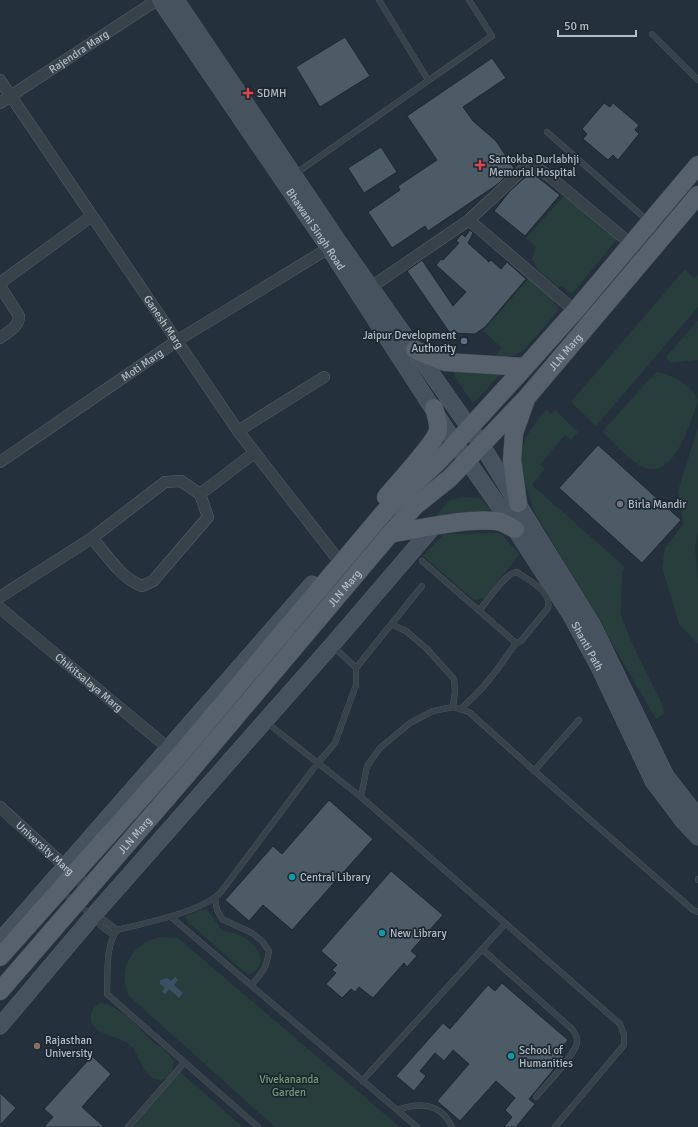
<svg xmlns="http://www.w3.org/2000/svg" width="698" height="1127" font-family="Signika,sans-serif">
<rect width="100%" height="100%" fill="#24303b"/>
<g fill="#273e3d">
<polygon points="565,195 617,239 574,292 569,292 562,286 558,287 538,270 532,259 536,247 526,238"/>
<polygon points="685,269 694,279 698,275 698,307 596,426 571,402"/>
<polygon points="530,277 551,297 559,310 523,351 516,355 491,360 502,348 483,331"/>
<polygon points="698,320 698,360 670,363 667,359 667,356"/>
<polygon points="453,371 503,371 473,404 455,377"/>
<path d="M656,372c15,2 37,13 42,29 -8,21 -24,83 -57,65 -11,-5 -29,-25 -39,-34z"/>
<path d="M546,410l5,4 4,-4 23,22 -7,8 -6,-5 -25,29 5,5 -13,16 93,82 -3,6 -1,42 9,24 32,65 2,10 -8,5 -123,-210c-14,-46 -22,-60 13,-99z"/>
<polygon points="698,427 698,533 695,546 698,579 698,644 679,624 662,567 665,548 683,524 678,491"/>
<polygon points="462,497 480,498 497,517 434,518 450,500"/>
<polygon points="500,533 520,554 484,598 474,600 423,556 444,534"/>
<path d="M201,910h6l15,20c5,3 10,1 15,4 18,8 37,29 11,41l-60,-53 -3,-6z"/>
<path d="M160,937l18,1 222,189h-125l-146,-131c-9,-19 -4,-40 14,-52 4,-4 12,-5 17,-7z"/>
<path d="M102,1003c22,6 36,24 51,39 3,3 6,3 8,5 5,4 9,10 13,14 -1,8 -2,15 -10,18 -18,6 -24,-22 -32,-32 -12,-14 -43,-10 -41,-31 1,-8 5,-11 11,-13z"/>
<polygon points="180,1072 243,1127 131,1127"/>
</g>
<polygon fill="#3a5063" points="175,977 178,980 174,985 183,993 179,998 169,989 165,994 162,992 165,988 160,984 160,980 167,978 171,981"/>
<g fill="#4c5b66" stroke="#1f2932">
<polygon points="345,37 370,76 320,107 296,67"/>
<polygon points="492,58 506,78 463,107 473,121 496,141 514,168 498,184 428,231 425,226 392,248 368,212 400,190 398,186 437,160 407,116"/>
<polygon points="604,103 610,107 613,103 639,125 635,130 639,134 618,160 613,155 608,160 583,139 587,134 582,129"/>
<polygon points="381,147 397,172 364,193 348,168"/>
<polygon points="531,172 560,195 525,236 494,211 510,191"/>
<polygon points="470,230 473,233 468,243 489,262 491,260 501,269 507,262 526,279 485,327 475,334 450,333 407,271 422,260 453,306 466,292 436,265 441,259 443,260 459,243 456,241 462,234 465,237"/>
<polygon points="598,445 681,520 642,563 559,488"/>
<polygon points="329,800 373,839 292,930 263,905 249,921 225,900 273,846 282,854"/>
<polygon points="391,871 443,915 411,951 417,956 407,967 404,963 373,998 359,987 355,992 351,989 342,998 326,984 336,973 332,970 337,965 321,951"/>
<polygon points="502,983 568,1040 558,1052 564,1057 529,1099 535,1104 516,1127 504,1127 512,1117 505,1110 515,1098 496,1081 460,1121 437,1101 469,1064 453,1050 444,1061 435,1053 420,1071 426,1076 414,1091 396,1076 443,1023 450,1029 488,985 495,991"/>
<polygon points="92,1056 111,1074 82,1107 104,1127 44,1127 53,1117 44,1109"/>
<polygon points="0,1093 16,1108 0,1125"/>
</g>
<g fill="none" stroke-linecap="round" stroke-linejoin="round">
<defs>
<g id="lane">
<polyline points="379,0 428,80"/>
<polyline points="652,34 698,80"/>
<polyline points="547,132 648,221"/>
<polyline points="295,174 492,36 469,0"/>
<path d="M422,561l94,82 5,-2 27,-33c4,-17 -19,-27 -31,-36 -11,0 -31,30 -38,39"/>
<polyline points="391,624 406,631 427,649 454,679 455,691 453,707"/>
<polyline points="333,646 356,668"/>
<path d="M460,709c23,-18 39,-42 56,-66"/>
<polyline points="266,722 361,797 620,1024 624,1035 624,1045 555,1127"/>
<polyline points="534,771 579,720"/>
<polyline points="361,797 367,766 380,748 410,723 433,711 453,707 469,712 539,775 693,910 698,912"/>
<polyline points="698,879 698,880"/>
<polyline points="61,891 99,921 101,926 113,935"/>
<path d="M215,898l2,12 5,9 30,14 10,8 7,10c-2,15 -7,23 -17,33"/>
<polyline points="171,917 417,1127"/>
<polyline points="99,921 104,920 117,930"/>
<path d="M482,949l90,80c3,4 6,9 5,14 -3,13 -32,43 -41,54"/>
<polyline points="362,1081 505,924"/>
<path d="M397,1110c22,-8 44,-7 55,17"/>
<polyline points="128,1127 184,1063"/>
<path d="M258,1127l-151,-133c1,-21 -2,-47 10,-64 28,-7 85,-18 104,-38l96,-128 18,-21 21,-58v-17l66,-82"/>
</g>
<g id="street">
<path id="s1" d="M0,80l238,351 98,126"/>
<path id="s2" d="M0,103l157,-103"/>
<polyline points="469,220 530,163 549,176 631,244"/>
<polyline points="0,283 92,216"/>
<path d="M0,286l19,30c0,11 -11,16 -19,22"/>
<polyline points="371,287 469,220 575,311"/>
<polyline points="238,431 324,377"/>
<path id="s3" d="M0,462l178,-122 151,-92"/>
<polyline points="200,494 254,453"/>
<path d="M0,597l92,-59 73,-56 16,-1 19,13 8,23 -55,64 -11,5c-20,-7 -36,-32 -50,-48"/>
<path id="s4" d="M0,608l173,144"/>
<path id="s5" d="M0,807l90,82"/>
</g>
<g id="secondary">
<path id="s6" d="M160,0l169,248 126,195 60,86 55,85 29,53 54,114 31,41 14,15"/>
<polyline points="176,0 338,241 481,444 593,626 666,776 698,817"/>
<polyline points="0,941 312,584"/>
<polyline points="0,1026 93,916 332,645 434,526"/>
</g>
<g id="primary">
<polyline points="415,350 445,362 525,367"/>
<path d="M386,497c10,-12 50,-55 52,-67 1,-7 -2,-15 -4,-22"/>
<polyline points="518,503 512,460 514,433 525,402"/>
<path d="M390,534c27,-5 86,-18 111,-12 5,2 10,5 14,7"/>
<polyline points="0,957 178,757 386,510 439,461 525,367 575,311 698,165"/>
<path id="s7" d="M0,991l185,-214 205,-243 25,-28 35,-28 78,-82 170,-201"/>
</g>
</defs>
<use href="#lane" stroke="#566069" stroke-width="6"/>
<use href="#street" stroke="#566069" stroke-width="12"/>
<use href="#secondary" stroke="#566069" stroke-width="17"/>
<use href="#primary" stroke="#414b54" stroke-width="19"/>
<use href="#lane" stroke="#38424b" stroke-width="5.5"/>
<use href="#street" stroke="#38424b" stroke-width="11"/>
<use href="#secondary" stroke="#46525e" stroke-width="16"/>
<use href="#primary" stroke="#56616b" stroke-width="18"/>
</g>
<g fill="#e0444e" stroke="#1d2730" stroke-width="1.5">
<path d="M246 87h4v4h4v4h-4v4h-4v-4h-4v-4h4z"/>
<path d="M478 159h4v4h4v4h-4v4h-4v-4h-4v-4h4z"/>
</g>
<circle fill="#5c6f8a" stroke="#1d2730" stroke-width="1.5" cx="464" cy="341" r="4"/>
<circle fill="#6b7280" stroke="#1d2730" stroke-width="1.5" cx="620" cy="504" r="4"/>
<g fill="#0f9aa8" stroke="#1d2730" stroke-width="1.5">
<circle cx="292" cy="877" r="4"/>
<circle cx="382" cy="933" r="4"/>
<circle cx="511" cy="1056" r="4"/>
</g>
<circle fill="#8d6e63" stroke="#1d2730" stroke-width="1.5" cx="37" cy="1046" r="4"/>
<g text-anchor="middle" stroke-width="3.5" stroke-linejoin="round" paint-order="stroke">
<g font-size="11" fill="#b3bdc7" stroke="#1d2730">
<text dy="4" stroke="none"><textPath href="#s2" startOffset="94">Rajendra Marg</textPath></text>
<text dy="4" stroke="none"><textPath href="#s6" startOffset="277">Bhawani Singh Road</textPath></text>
<text dy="4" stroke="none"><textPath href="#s1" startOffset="292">Ganesh Marg</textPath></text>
<text dy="4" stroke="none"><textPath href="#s7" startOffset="854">JLN Marg</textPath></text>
<text dy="4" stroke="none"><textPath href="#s3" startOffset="172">Moti Marg</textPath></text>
<text dy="4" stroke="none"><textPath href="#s7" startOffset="530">JLN Marg</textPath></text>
<text dy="4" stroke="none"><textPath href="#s6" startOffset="775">Shanti Path</textPath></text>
<text dy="4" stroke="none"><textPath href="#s4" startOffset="116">Chikitsalaya Marg</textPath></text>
<text dy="4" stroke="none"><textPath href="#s7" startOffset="206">JLN Marg</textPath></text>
<text dy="4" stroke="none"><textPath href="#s5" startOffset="61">University Marg</textPath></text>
</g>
<g font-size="11" fill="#b3bdc7" stroke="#1d2730" text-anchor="start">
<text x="257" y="97">SDMH</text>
<text x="489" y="163">Santokba Durlabhji<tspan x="489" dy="13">Memorial Hospital</tspan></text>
<text x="456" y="339" text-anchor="end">Jaipur Development<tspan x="456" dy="13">Authority</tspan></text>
<text x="628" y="508">Birla Mandir</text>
<text x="300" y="881">Central Library</text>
<text x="390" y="937">New Library</text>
<text x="45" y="1044">Rajasthan<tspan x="45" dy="13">University</tspan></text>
<text x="519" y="1054">School of<tspan x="519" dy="13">Humanities</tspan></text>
</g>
<g font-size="11" fill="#729b77" stroke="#1d2730">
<text x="289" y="1083">Vivekananda<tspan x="289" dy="13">Garden</tspan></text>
</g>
</g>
<path d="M558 30v6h78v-6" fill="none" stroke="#b3bdc7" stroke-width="2"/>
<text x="564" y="30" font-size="12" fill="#b3bdc7" stroke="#1d2730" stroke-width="3" paint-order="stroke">50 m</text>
</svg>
